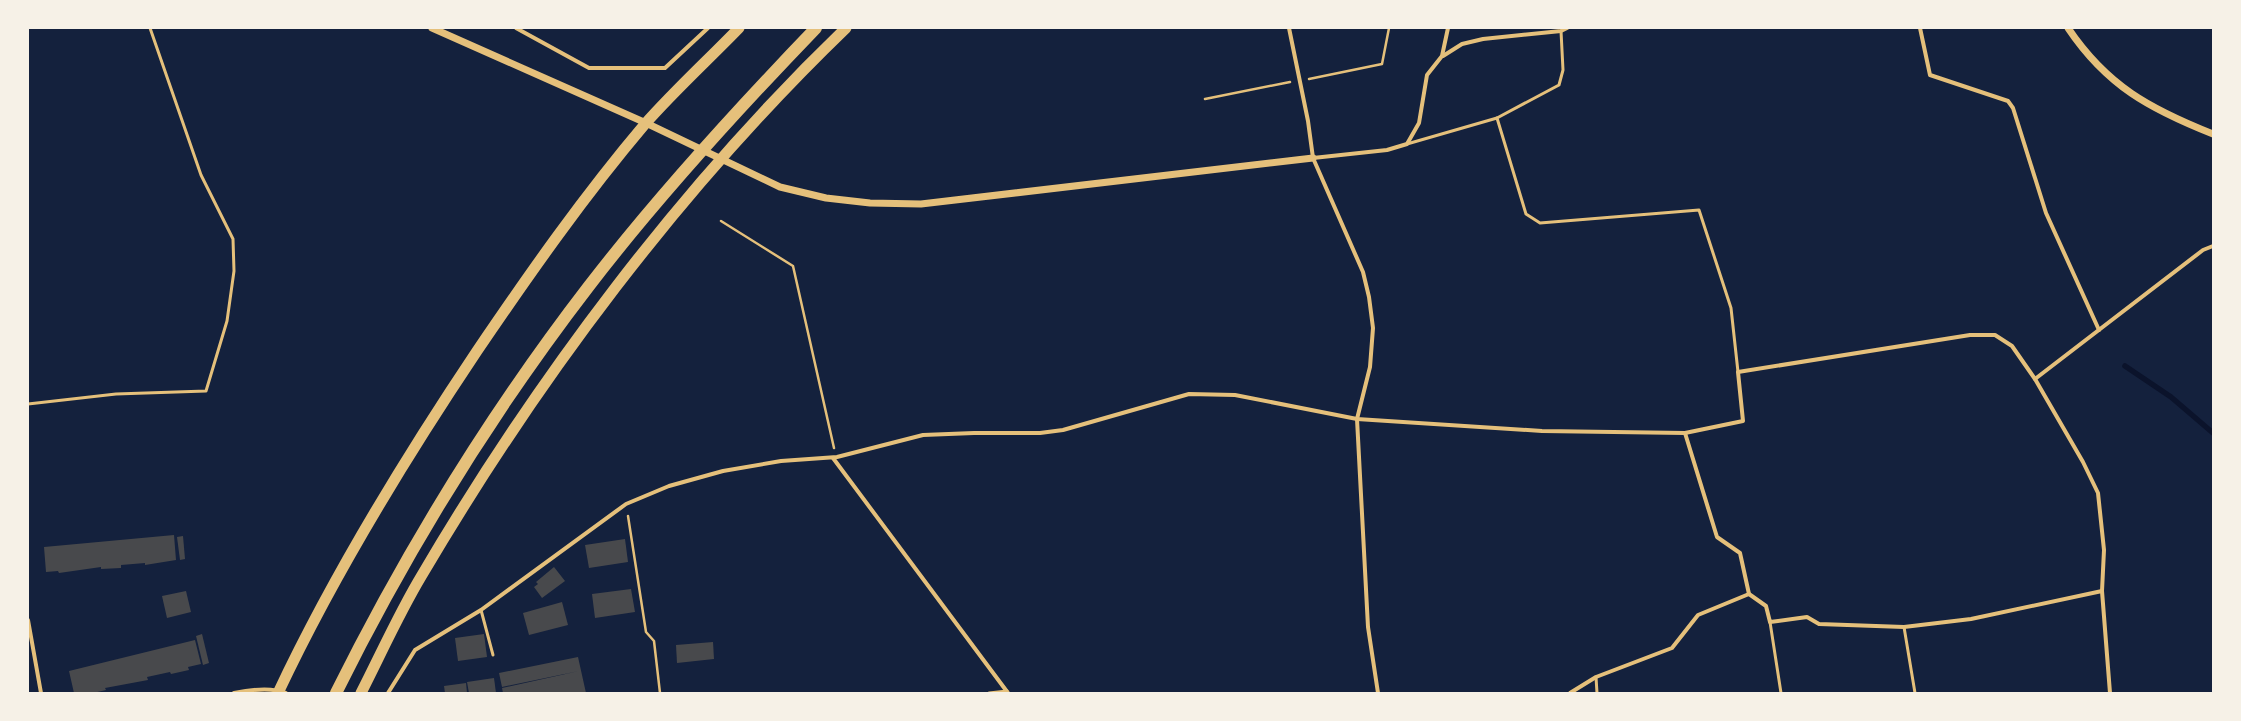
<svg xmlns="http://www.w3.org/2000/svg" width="2241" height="721" font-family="'DM Sans',sans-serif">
<rect width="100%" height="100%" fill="#14213d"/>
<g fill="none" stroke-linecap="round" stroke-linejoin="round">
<polyline stroke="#0b132b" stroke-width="5.5" points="2125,366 2171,397 2213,433"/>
</g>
<g fill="#48494c">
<polygon points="174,535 176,560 145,565 145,563 121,565 121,568 101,569 101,567 59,573 58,571 46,572 44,547"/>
<polygon points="183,536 185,559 180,560 177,537"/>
<polygon points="625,539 628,562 589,568 585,545"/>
<polygon points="554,567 565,581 542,598 534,587 538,584 536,582"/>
<polygon points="631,589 635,612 595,618 592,594"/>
<polygon points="186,591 191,612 167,618 162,596"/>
<polygon points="562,602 568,625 529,635 523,613"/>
<polygon points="202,634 209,663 203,665 196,636"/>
<polygon points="484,634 487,657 458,661 455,638"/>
<polygon points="195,640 201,664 188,667 189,670 171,674 170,672 147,677 148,680 105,688 106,690 93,693 74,693 69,671"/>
<polygon points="713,642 714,659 677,663 676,645"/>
<polygon points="578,657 586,693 503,693 502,688 579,671 502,687 499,673"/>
<polygon points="494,678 496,693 469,693 467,682"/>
<polygon points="466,683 467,693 445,693 444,686"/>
</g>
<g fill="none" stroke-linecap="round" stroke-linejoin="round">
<g stroke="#e5c07b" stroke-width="2.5">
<polyline points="1309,79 1382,64 1389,28"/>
<polyline points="1205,99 1290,82"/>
<polyline points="721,221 793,266 834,448"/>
<polyline points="628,516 646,632 654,641 660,693"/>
</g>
<g stroke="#e5c07b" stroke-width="3">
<polyline points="1497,118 1526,214 1540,223 1699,210 1731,308 1738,372"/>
<polyline points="1407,144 1497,118 1559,85 1563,70 1561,31"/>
<polyline points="28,404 116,394 206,391 227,321 234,271 233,239 201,175 150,28"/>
<polyline points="481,610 493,655"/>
<polyline points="1770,622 1781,693"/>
<polyline points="1904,627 1915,693"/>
<polyline points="1596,677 1597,693"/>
<polyline points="989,693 1007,691"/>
</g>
<g stroke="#e5c07b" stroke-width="4">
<polyline points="516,28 589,68 665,68 708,28"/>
<polyline points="1289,28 1308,121 1313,158 1363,272 1369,297 1373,328 1370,367 1357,419 1368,627 1378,693"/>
<polyline points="1920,28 1930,75 2008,101 2013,108 2046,213 2099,330"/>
<polyline points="1443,56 1462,44 1483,39 1561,31 1567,28"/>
<polyline points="1313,158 1387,150 1407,144 1419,123 1427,75 1442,56 1448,28"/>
<polyline points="2035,379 2203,250 2213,246"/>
<polyline points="1685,433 1717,537 1740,553 1749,594 1766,606 1770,622 1807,617 1819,624 1904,627 1971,619 2102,591"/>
<polyline points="833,458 1008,693"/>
<polyline points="28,620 41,693"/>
<path d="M234,693c15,-3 37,-6 52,0"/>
<polyline points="388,693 415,650 481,610 626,504 669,486 723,471 781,461 837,457 923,435 974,433 1040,433 1063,430 1189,394 1235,395 1357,419 1542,431 1685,433 1743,421 1738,372 1970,335 1995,335 2012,346 2035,379 2083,462 2098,493 2104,550 2102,591 2110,693"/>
<polyline points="1570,693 1596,677 1672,648 1698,615 1749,594"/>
</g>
<g stroke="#e5c07b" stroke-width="7">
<polyline points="432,28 646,123 780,187 826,198 870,203 921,204 1313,158"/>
<path d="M2068,28c39,58 82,81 145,106"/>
</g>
<g stroke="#e5c07b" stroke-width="11">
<path d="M278,693c56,-119 126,-233 199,-342 53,-78 107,-155 168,-227 29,-33 63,-64 94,-96"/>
<path d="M361,693c20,-39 38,-80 61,-118 116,-197 259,-388 424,-547"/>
</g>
<path stroke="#e5c07b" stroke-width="12" d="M336,693c71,-143 156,-281 253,-407 70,-91 148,-176 227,-258"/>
</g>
<rect width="2241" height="721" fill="none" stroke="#f6f1e7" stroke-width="58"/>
</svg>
